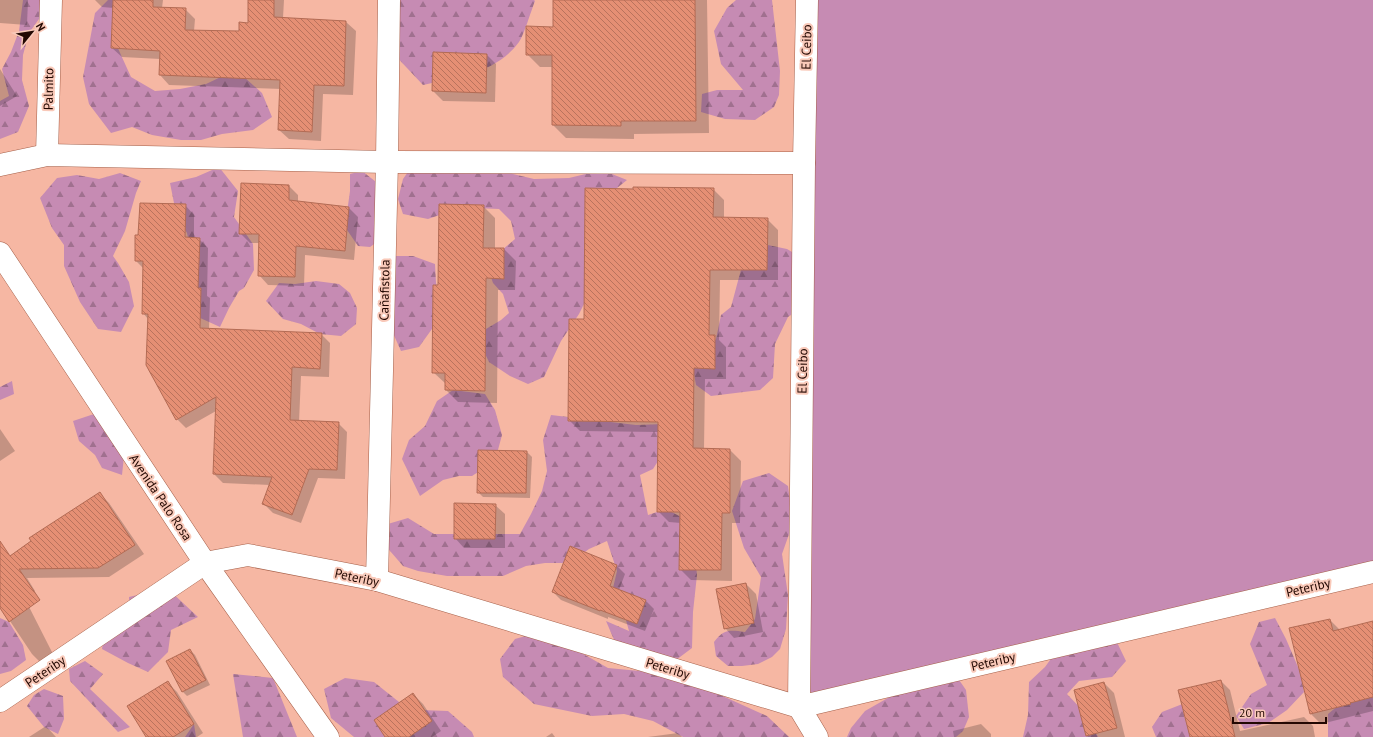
<svg xmlns="http://www.w3.org/2000/svg" width="1373" height="737" font-family="'PT Sans',sans-serif">
<defs>
<pattern id="forest-firs" width="22" height="20" patternUnits="userSpaceOnUse"><rect width="22" height="20" fill="#c68bb3"/><path d="M5 1l3.5 6h-7zM16 11l3.5 6h-7z" fill="#a0708f"/></pattern>
<pattern id="building-back-hatch" width="6" height="6" patternUnits="userSpaceOnUse"><rect width="6" height="6" fill="#e58f74"/><path d="M-1 5l2 2M0 0l6 6M5-1l2 2" fill="none" stroke="#b9735d"/></pattern>
</defs>
<rect width="100%" height="100%" fill="#f6b7a3"/>
<g fill="url(#forest-firs)">
<polygon points="23,0 45,0 44,12 29,33 23,55 22,80 29,106 18,132 0,139 0,101 9,96 2,69 11,52 19,31"/>
<polygon points="108,0 148,0 113,21 111,33 131,77 155,91 180,89 206,84 225,75 243,76 262,93 272,117 253,130 222,134 201,140 181,140 152,135 132,127 111,133 89,104 83,77 95,13"/>
<path d="M386,0h148l1,1c-4,10 -11,34 -16,41 -23,31 -61,35 -96,43l-32,-34z"/>
<polygon points="736,0 772,0 780,71 779,95 774,107 755,120 725,119 701,112 702,94 717,90 743,90 721,64 714,31 727,8"/>
<polygon points="482,153 513,174 534,179 569,178 602,170 627,180 612,192 594,284 579,314 561,341 544,377 528,384 510,376 489,362 479,341 486,329 501,320 509,313 503,294 493,283 488,268 495,256 515,239 511,221 499,209 476,208 451,211 428,219 403,214 398,199 403,179 412,166"/>
<polygon points="219,167 238,191 234,217 253,244 254,270 244,288 239,291 229,308 220,327 198,317 192,257 187,233 176,213 170,183 196,177"/>
<polygon points="362,171 380,185 380,240 370,247 358,246 345,227 350,191 350,174"/>
<polygon points="120,173 141,181 136,193 125,231 113,256 118,263 129,282 134,306 121,332 98,329 80,302 64,266 64,245 52,228 40,198 57,178 77,175 99,179"/>
<polygon points="763,244 787,249 809,262 809,303 788,317 775,344 773,378 760,390 711,396 696,385 692,363 706,352 716,339 721,315 731,307 746,251"/>
<polygon points="388,256 413,256 435,264 436,283 441,300 437,322 419,347 401,351 379,302"/>
<polygon points="316,281 339,284 350,293 357,308 356,324 341,336 320,334 301,324 283,319 266,301 279,283 295,284"/>
<polygon points="12,381 14,394 0,400 0,387"/>
<polygon points="453,390 485,394 495,410 502,435 495,461 472,476 459,476 443,480 420,496 402,459 409,440 425,426 437,401"/>
<polygon points="97,413 105,432 124,456 122,475 102,468 95,455 79,441 73,421"/>
<polygon points="551,415 636,425 665,424 665,450 653,469 640,475 648,515 666,509 683,518 693,538 697,575 693,612 692,648 676,660 615,642 606,621 629,631 622,606 613,588 617,571 607,541 589,549 570,563 545,563 526,566 503,576 447,576 418,571 403,566 378,537 381,526 408,518 434,534 520,534 531,514 542,491 547,471 543,440"/>
<path d="M769,473l19,13 5,37 -11,31 6,41 -2,34 -6,20 -8,8 -14,7 -16,2h-14l-12,-10 -2,-14c10,-13 15,-12 31,-10l10,-13 6,-42 -17,-29 -12,-37 11,-30z"/>
<polygon points="167,588 198,617 171,630 168,652 148,672 128,663 102,649 105,630 130,625 129,597"/>
<polygon points="0,618 9,622 23,645 26,660 11,671 0,674"/>
<polygon points="1275,618 1286,639 1301,674 1304,692 1287,710 1268,723 1244,729 1236,716 1251,694 1267,685 1250,644 1259,622"/>
<polygon points="543,631 608,668 671,674 716,693 767,716 789,737 683,737 653,721 624,714 592,716 534,704 503,677 500,659 515,639"/>
<polygon points="1112,632 1126,661 1112,677 1079,681 1067,694 1086,714 1098,737 1023,737 1028,715 1029,682 1045,667 1063,642"/>
<polygon points="85,661 103,674 90,689 130,727 118,732 70,681 69,669"/>
<polygon points="233,674 273,678 297,737 243,737"/>
<polygon points="957,677 966,690 969,717 963,731 956,737 847,737 851,728 865,711 907,687"/>
<polygon points="345,678 374,682 404,706 421,710 448,711 472,732 474,737 354,737 331,718 324,689"/>
<polygon points="1373,681 1373,737 1328,737 1328,714 1351,695"/>
<polygon points="44,689 63,696 64,719 58,734 44,727 27,706 34,695"/>
<polygon points="1185,703 1184,716 1195,737 1156,737 1152,727 1162,712"/>
<polygon points="194,724 196,737 185,737"/>
</g>
<polygon fill="#c68bb3" points="807,0 1373,0 1373,572 799,707"/>
<g fill="#0003">
<polygon points="0,0 28,0 27,25 0,23"/>
<polygon points="95,0 163,0 162,8 185,9 195,19 194,31 240,32 248,24 249,0 284,0 283,18 346,22 356,31 353,95 323,94 321,141 289,139 279,130 281,89 169,85 160,75 160,59 122,57 112,48 114,8 102,7"/>
<polygon points="554,0 707,0 709,133 634,134 634,139 566,138 553,125 553,67 540,67 527,54 554,28"/>
<polygon points="434,53 486,54 496,64 495,102 443,101 433,91"/>
<polygon points="0,69 17,96 0,106"/>
<polygon points="289,186 298,195 298,202 349,208 358,217 354,260 305,255 304,286 268,285 259,275 260,243 250,243 240,233"/>
<polygon points="713,189 724,200 724,218 767,219 778,230 778,280 720,280 719,340 726,347 726,379 705,379 704,449 730,450 741,461 740,523 732,523 732,581 691,580 680,569 681,523 669,522 658,511 658,432 580,431 569,420 585,320"/>
<polygon points="185,205 194,215 194,239 199,239 208,248 207,296 210,298 209,329 321,334 330,343 329,377 301,376 299,422 338,423 347,432 345,479 318,478 301,523 273,513 264,504 270,485 223,483 214,474 216,411 186,428 177,419 148,319 143,313 144,269 136,261"/>
<polygon points="483,206 495,218 495,249 504,249 516,261 515,290 498,290 497,403 458,402 446,390 446,384 433,372 439,286"/>
<polygon points="0,429 15,451 0,461"/>
<polygon points="527,452 532,457 530,498 483,497 478,492"/>
<polygon points="99,493 109,503 144,554 109,577 27,578 35,591 24,597 54,656 41,663 32,654 0,606 0,563"/>
<polygon points="495,505 505,514 505,548 464,548 455,538"/>
<polygon points="570,547 617,566 625,574 619,590 646,601 654,609 645,631 608,617 608,619 561,600 553,592"/>
<polygon points="746,584 756,594 763,632 734,638 725,628"/>
<polygon points="1330,620 1340,630 1373,622 1373,711 1321,724 1311,714"/>
<polygon points="190,650 195,655 210,685 187,696 183,692 167,661"/>
<polygon points="1221,681 1230,690 1240,731 1304,717 1313,726 1315,737 1191,737"/>
<polygon points="167,682 177,692 203,733 197,737 147,737"/>
<polygon points="1104,683 1114,693 1125,737 1088,737 1087,736"/>
<polygon points="413,694 423,704 441,731 432,737 386,737"/>
<polygon points="981,724 991,734 991,737 954,737 953,731"/>
<polygon points="46,726 56,737 29,737"/>
<polygon points="552,733 555,737 546,737"/>
<polygon points="678,733 682,737 648,737"/>
</g>
<g fill="url(#building-back-hatch)" stroke="#b36b54">
<polygon points="113,0 153,0 153,7 186,8 185,30 239,31 239,22 248,23 248,0 274,0 274,17 346,21 344,86 314,85 312,132 278,130 280,80 159,75 160,51 111,48"/>
<polygon points="553,0 695,0 696,121 621,121 621,126 552,125 552,55 526,55 526,26 553,27"/>
<polygon points="433,52 487,54 486,93 432,91"/>
<polygon points="241,183 289,185 289,200 349,207 345,251 296,246 295,277 258,276 259,234 239,234"/>
<polygon points="633,187 714,188 713,217 768,218 767,270 710,270 709,335 715,335 715,369 694,368 693,448 730,449 730,513 722,513 721,570 679,570 680,512 657,512 658,422 568,421 569,319 584,319 585,188 633,189"/>
<polygon points="140,203 186,204 185,237 200,238 198,288 201,288 200,328 322,333 320,369 292,367 290,420 339,422 337,470 309,469 292,515 262,504 272,477 213,474 216,397 176,420 146,365 148,314 142,314 143,261 135,261 135,235 138,235"/>
<polygon points="439,204 484,205 483,248 504,248 504,279 486,278 485,391 445,390 445,373 432,373 433,285 438,285"/>
<polygon points="478,450 527,451 526,493 477,493"/>
<polygon points="100,492 135,545 98,568 19,569 40,600 9,622 0,608 0,541 10,556 31,541 29,538"/>
<polygon points="454,503 496,504 495,539 454,539"/>
<polygon points="570,546 617,565 610,586 646,600 637,624 600,610 600,611 552,592"/>
<polygon points="746,583 754,623 724,629 716,589"/>
<polygon points="1330,619 1333,631 1373,621 1373,697 1350,703 1351,704 1310,714 1289,628"/>
<polygon points="190,649 206,680 182,692 166,661"/>
<polygon points="1221,680 1235,737 1190,737 1178,690"/>
<polygon points="168,681 194,724 173,737 146,737 127,706"/>
<polygon points="1104,682 1117,728 1086,736 1074,690"/>
<polygon points="413,693 432,721 409,737 385,737 374,720"/>
</g>
<g fill="none" stroke-linecap="round" stroke-linejoin="round">
<defs>
<g id="minor">
<polyline points="807,0 804,163 799,707 817,737"/>
<polyline points="47,155 51,0"/>
<polyline points="0,165 47,155 387,162 804,163"/>
<polyline points="377,580 387,162 389,0"/>
<polyline points="0,701 205,563 248,555 377,580 799,707 1373,572"/>
</g>
<polyline id="secondary" points="0,253 205,563 328,737"/>
</defs>
<use href="#minor" stroke="#a55f48" stroke-width="23"/>
<use href="#secondary" stroke="#a55f48" stroke-width="23"/>
<use href="#minor" stroke="#fff" stroke-width="22"/>
<use href="#secondary" stroke="#fff" stroke-width="22"/>
</g>
<g text-anchor="middle" stroke-width="4" stroke-linejoin="round" paint-order="stroke">
<g font-size="13" fill="#230802" stroke="#f9c9b9">
<text transform="translate(806 47) rotate(-89)" y="5">El Ceibo</text>
<text transform="translate(48 89) rotate(-89)" y="5">Palmito</text>
<text transform="translate(384 290) rotate(-89)" y="5">Cañafistola</text>
<text transform="translate(802 371) rotate(-89)" y="5">El Ceibo</text>
<text transform="translate(161 497) rotate(56)" y="5">Avenida Palo Rosa</text>
<text transform="translate(357 577) rotate(12)" y="5">Peteriby</text>
<text transform="translate(1308 587) rotate(-13)" y="5">Peteriby</text>
<text transform="translate(993 661) rotate(-13)" y="5">Peteriby</text>
<text transform="translate(668 668) rotate(17)" y="5">Peteriby</text>
<text transform="translate(45 671) rotate(-34)" y="5">Peteriby</text>
</g>
</g>
<g transform="translate(32 32) rotate(60)" stroke="#f9c9b9" stroke-width="3" paint-order="stroke">
<path d="M0-3L7 15L0 10L-7 15Z" fill="#230802"/>
<text y="-6" font-size="11" font-weight="bold" text-anchor="middle" fill="#230802">N</text>
</g>
<path d="M1233 717v6h93v-6" fill="none" stroke="#230802" stroke-width="2"/>
<text x="1239" y="717" font-size="12" fill="#230802" stroke="#f9c9b9" stroke-width="3" paint-order="stroke">20 m</text>
</svg>
